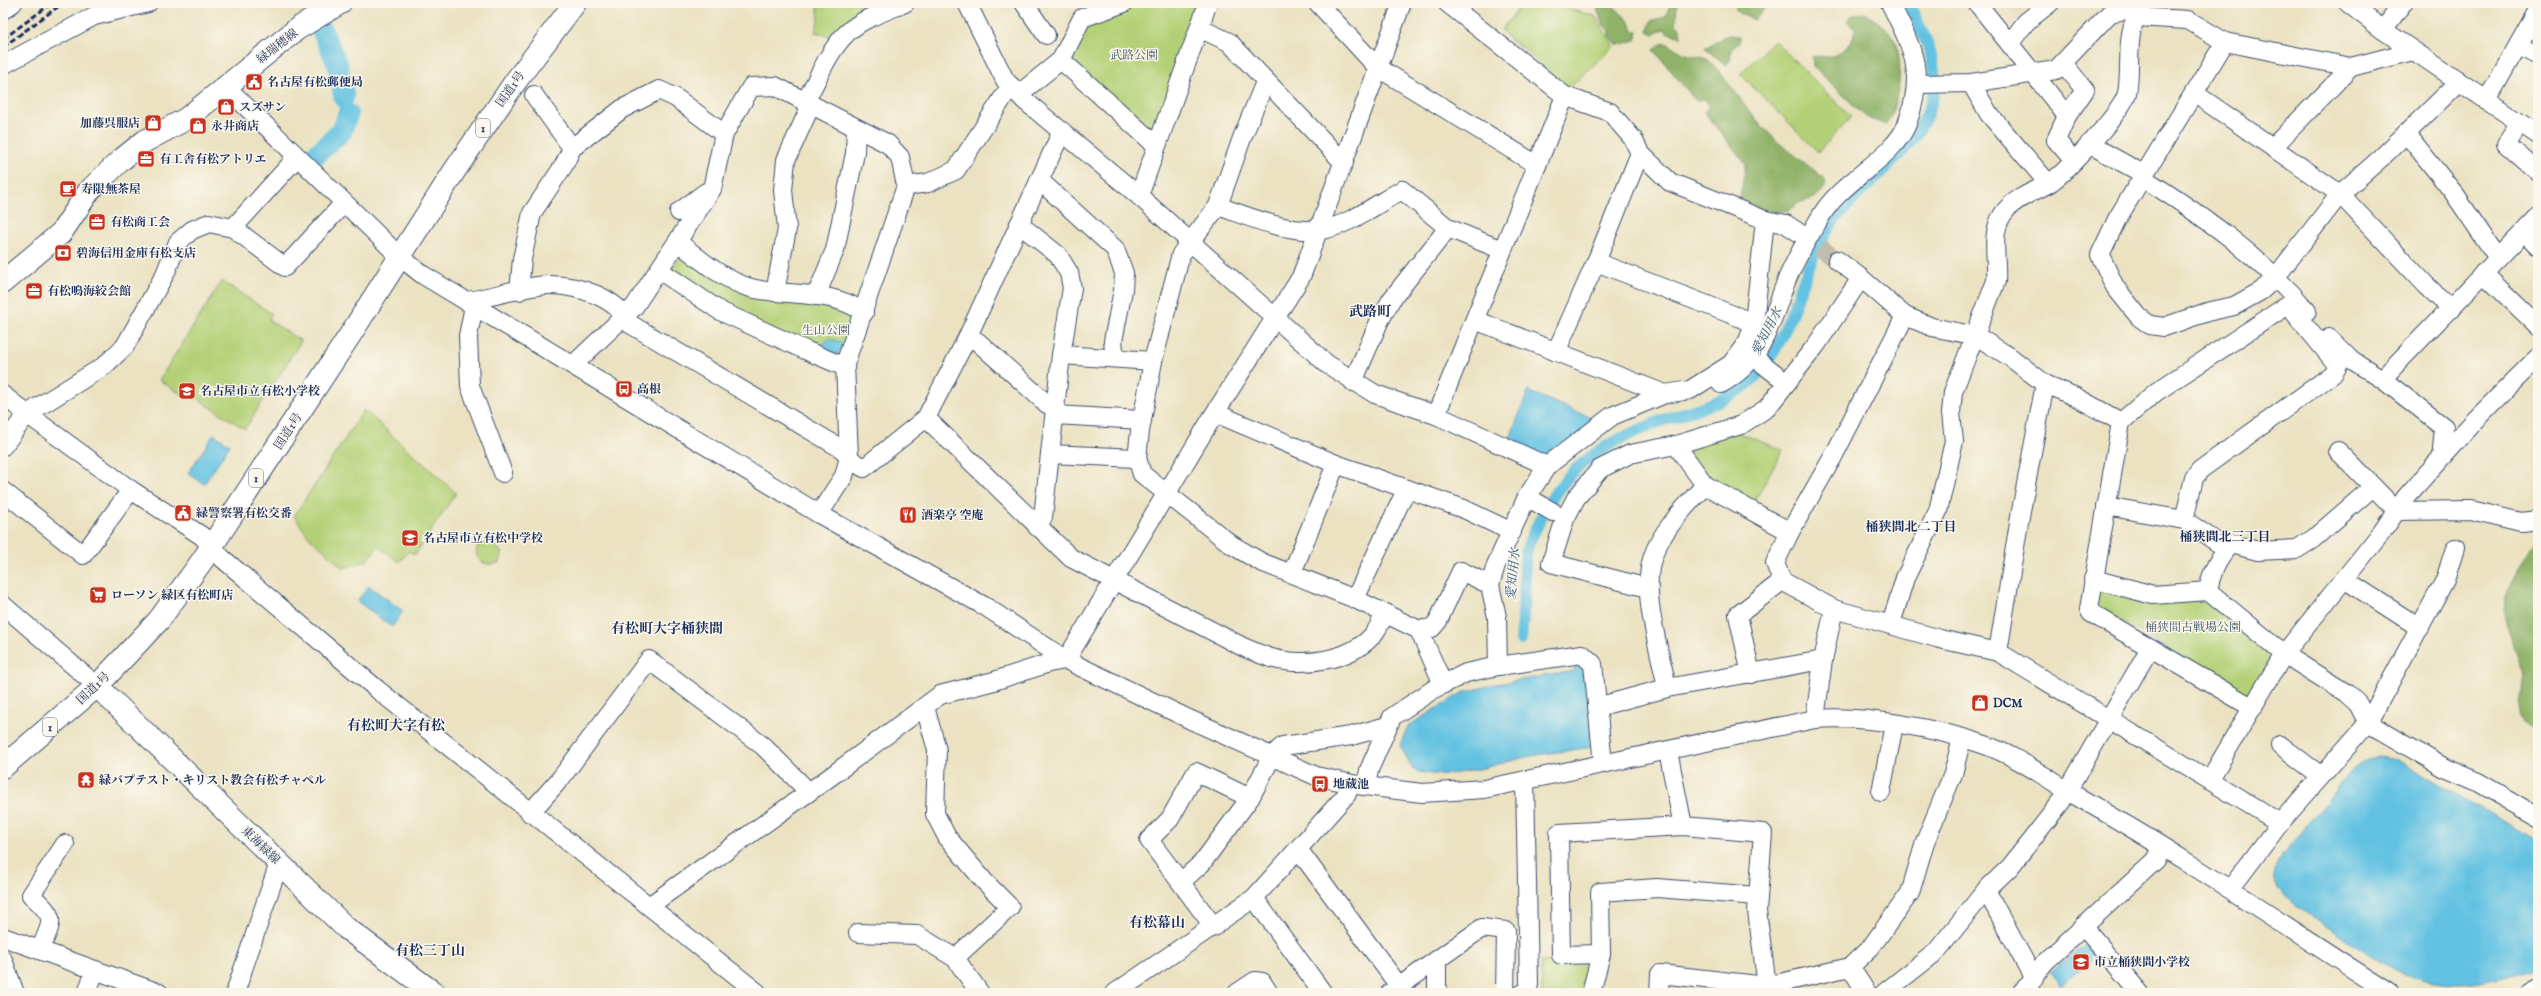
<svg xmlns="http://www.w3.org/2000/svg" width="2541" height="996" font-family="'IM FELL English','Noto Serif JP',serif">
<rect width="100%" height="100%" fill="#fbf7ec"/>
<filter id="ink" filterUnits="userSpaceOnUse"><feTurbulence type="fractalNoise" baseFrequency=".025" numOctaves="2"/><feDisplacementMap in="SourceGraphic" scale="8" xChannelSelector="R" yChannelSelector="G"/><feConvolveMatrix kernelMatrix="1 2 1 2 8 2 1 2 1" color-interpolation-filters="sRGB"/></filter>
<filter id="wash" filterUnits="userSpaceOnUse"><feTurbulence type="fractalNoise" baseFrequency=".012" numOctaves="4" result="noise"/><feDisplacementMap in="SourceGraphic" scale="16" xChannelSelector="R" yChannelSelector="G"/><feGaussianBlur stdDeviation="0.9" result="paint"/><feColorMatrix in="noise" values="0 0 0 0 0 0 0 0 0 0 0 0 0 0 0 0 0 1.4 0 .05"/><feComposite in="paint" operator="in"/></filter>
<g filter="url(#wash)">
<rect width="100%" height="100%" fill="#eae2c1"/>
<g fill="#b4d076" stroke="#68806a">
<polygon points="817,3 891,3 834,38 815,32 819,17"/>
<polygon points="1140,3 1203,3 1158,128 1149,129 1070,64 1085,23"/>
<polygon points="1523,3 1559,3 1569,9 1595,16 1614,46 1570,87 1562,87 1525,50 1505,36 1506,34 1501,30"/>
<polygon points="1774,40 1851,117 1818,152 1740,74"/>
<polygon points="683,253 734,287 819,304 852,318 845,343 835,355 757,325 670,271"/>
<polygon points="222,281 272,314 269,320 301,341 245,429 190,394 187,398 159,380"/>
<polygon points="364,410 456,493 415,555 409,551 399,562 378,546 367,561 343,568 308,536 294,516"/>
<polygon points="1734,431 1783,450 1753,504 1706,482 1685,449"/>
<path d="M481,541c10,0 16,5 21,13l-2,8c-15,8 -32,-6 -19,-21z"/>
<polygon points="2097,580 2203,593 2275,656 2247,695 2093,605"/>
<polygon points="1585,959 1591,964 1581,993 1542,993 1540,961"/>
</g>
<g fill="#8fb267" stroke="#557062">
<polygon points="1610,3 1630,22 1633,31 1638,32 1636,40 1618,45 1610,36 1610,31 1603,25 1597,9 1601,4"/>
<polygon points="1667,3 1677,3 1676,25 1680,28 1681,37 1669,33 1664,29 1654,34 1648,32 1651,21 1665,17 1669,8"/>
<polygon points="1740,3 1769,3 1755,20 1740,14 1735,8"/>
<path d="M1864,13c9,6 22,12 28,23 14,21 7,68 -6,89l-20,-8 -53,-51 -1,-9c6,-2 10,0 16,0 12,-1 27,-16 28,-28l-9,-8 4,-5z"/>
<polygon points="1727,35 1740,36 1740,40 1730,51 1731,60 1726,65 1705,48"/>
<path d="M1666,43l19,11 22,5 12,12 38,50 22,22 45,35 2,7c-6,11 -13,14 -25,17 -5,2 -9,6 -13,8 -14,4 -32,-2 -45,-5l-3,-8 6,-33 -42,-52 5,-6 -4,-7 -10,1 -41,-50 7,-6z"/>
<polygon points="2538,541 2538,729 2524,722 2519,714 2524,675 2504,615 2505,595 2530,548"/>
</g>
<g fill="#64c2e2" stroke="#4078a0">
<polygon points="829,339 845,343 841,351 835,355 822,352 820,346"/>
<polygon points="1528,391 1600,422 1547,457 1509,441"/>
<polygon points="214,434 230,445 204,484 188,473"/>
<polygon points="369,586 403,611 392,627 357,601"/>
<path d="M1575,666l7,1 5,9 6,71c-19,3 -38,5 -57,8 -37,7 -87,28 -123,15l-13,-25 8,-19 54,-33 34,-9 78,-13z"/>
<path d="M2379,757l17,3 142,81 -1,125c-81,30 -119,23 -189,-26 -23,-16 -49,-30 -69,-50 -7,-11 -5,-23 2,-34l75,-90 11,-7z"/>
<polygon points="2085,945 2095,958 2060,985 2050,972"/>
</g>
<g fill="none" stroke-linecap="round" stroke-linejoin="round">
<path stroke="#64c2e2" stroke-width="12" d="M1521,640c2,-21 3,-41 4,-62 0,-9 -1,-20 2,-29 2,-9 8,-18 12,-27 26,-58 69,-81 127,-103 29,-10 64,-18 86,-39 43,-42 45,-107 78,-154 33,-45 97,-78 104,-137 4,-29 -13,-61 -26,-86"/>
<g stroke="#64c2e2" stroke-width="21">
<polyline points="318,22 338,65 344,97"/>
<polyline points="312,158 342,131 348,114"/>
</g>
</g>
</g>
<g filter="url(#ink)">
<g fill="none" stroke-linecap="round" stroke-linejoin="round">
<polyline stroke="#c1bead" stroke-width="18" stroke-dasharray="18 9" stroke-linecap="butt" points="1798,232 1837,260"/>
<defs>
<g id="minor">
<polyline points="967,3 1005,80 1024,100 1139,196 1327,364 1375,394 1436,415 1547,466"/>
<polyline points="1024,3 1046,35"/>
<polyline points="1318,3 1377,67 1537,165"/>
<polyline points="1447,3 1565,96 1610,112 1633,139 1640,153 1670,182 1765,220 1754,323 1748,341 1731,364 1690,390 1665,394 1612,416 1547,466 1527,497 1496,565 1490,585 1497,617 1498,666"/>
<polyline points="1977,3 2067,116"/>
<polyline points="2348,3 2383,30 2538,135"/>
<polyline points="3,10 13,3"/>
<polyline points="2136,17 2188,20 2225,42 2117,219 2100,255 2115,287 2139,317 2150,325 2164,327 2207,312 2234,306 2261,291 2275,278 2340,194 2381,158 2459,82"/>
<polyline points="1199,28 1229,42 1344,163"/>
<polyline points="2383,30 2403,3"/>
<polyline points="2225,42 2351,67 2413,51"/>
<polyline points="2010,43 2026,22 2050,3"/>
<polyline points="2519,46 2538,56"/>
<polyline points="1061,60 1150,140 1158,143"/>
<polyline points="2063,63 2085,90 2067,116 2056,140 2074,161"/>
<polyline points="3,65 94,16 148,3"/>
<polyline points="1265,82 1242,138 1218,206 1181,254 1153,361 1140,431 1137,458 1142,474 1232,545 1261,562 1355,599 1419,630 1432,628 1438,621 1461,571 1490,585"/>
<polyline points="1971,83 1989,114 2048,183"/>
<polyline points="1917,84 1971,83 2056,70 2110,13 2139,8"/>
<path d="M225,86l175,171 23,18 396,239 167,93 80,53 125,60 125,56 41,9 65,8 62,-4 331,-70c50,-4 122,9 170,26 34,12 62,34 93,52 107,60 208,130 312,196"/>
<polyline points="2194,93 2340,194 2426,285 2451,309"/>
<polyline points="1019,94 1061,60 1082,18 1124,3"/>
<polyline points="534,95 572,148"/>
<polyline points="2487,100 2538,10"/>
<path d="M805,102c13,-23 23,-51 42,-69 14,-14 39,-22 58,-30"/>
<polyline points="2520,123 2506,144 2538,172"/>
<polyline points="2406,133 2453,192 2498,258"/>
<polyline points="2089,144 2145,175"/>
<polyline points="2273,147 2351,67"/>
<path d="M2143,178c59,37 119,79 164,133"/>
<polyline points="1039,180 1115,249 1124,273 1123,290 1113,341 1115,358"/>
<polyline points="906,186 928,183 956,170 1008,90 1012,87"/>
<polyline points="1139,196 1208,3"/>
<polyline points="344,203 285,267 233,228 209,223 192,230 178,242 165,274 125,346 104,366 27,414 131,490 202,536 223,559 378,690 758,993"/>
<path d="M1218,206c32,11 68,27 102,24 25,-2 60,-28 82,-40l46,38 54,22"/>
<polyline points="679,212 706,192"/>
<polyline points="1765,220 1786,224 1798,232"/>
<polyline points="1019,224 1058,255 1069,273 1072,288 1061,355 1043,517 1037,527"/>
<polyline points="233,228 290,165 295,155"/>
<polyline points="2524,232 2538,246"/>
<path d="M678,242c21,17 47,39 73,46 35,9 83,1 113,25"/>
<polyline points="1837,260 1861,278"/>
<polyline points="1596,262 1754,323"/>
<polyline points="659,270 720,311 805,350 838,364 845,364"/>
<polyline points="2483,273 2538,326"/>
<polyline points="519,291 522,259 532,213 564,165 572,148 622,109 659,90 676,98 724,134"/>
<polyline points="775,292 787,229 783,190 786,160 811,105"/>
<polyline points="816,296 835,250 855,153 856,128"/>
<path d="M467,301c24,-3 63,-17 84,-16 29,1 65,12 79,39l212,125 13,14 9,5 62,-50 42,-82 94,-205"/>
<polyline points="474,306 468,336 470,386 503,473"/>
<polyline points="1905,316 1834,455 1790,532 1775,563 1782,581 1834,609 1940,639 1998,652 2280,823"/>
<polyline points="1475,320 1665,394"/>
<polyline points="968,336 978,342 1047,404 1055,406"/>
<polyline points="2329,338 2352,360 2382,379"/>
<polyline points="1556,352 1596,262 1640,153"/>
<polyline points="1061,355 1153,361"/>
<polyline points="1754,357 1777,375"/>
<polyline points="573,365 634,307 712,189 724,134 751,87 775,86 888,144 900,157 906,186 845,364 849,457 844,476 819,514"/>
<polyline points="1353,382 1379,322 1391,300 1448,228"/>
<path d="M1721,384c45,-25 49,-63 67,-107 9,-21 21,-41 33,-61 20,-35 74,-59 86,-92 19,-52 6,-75 -17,-121"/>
<polyline points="3,395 27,414 3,446"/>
<polyline points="1215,413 1336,464 1464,509 1512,532"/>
<polyline points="1055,415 1142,420"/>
<polyline points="1436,415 1565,96"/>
<path d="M926,418l145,140 172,89c9,4 19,8 28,11 32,9 78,3 101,-22 6,-6 9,-16 14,-23"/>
<polyline points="2121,422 2156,392 2288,305 2338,366 2333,374 2200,470 2194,478 2184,520"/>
<polyline points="1676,445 1705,485 1790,532"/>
<polyline points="2338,451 2397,511 2471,510 2521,522 2538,520"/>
<polyline points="2444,452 2442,449 2444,427 2382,379 2538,217"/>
<polyline points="1050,454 1137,458"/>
<path d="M2373,487l-60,52 -16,10 -39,2 -26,-7c-13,12 -21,29 -24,47l76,63 62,39 12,11 10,19 77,45 33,14 60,35"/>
<polyline points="3,491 83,555 131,490"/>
<polyline points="1527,497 1553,512"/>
<polyline points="2106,506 2184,520 2227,549"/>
<polyline points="1292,573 1336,464"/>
<polyline points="2093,579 2153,595 2208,591"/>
<polyline points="2344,579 2420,628"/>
<polyline points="1648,588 1551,563 1565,519 1576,498 1600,469 1630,454 1676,445 1741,425 1767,408 1817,344 1861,278 1905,316 1932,327 1976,336 2010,357 2045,384 2076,397 2121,422 2089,609 2091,613 2253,708"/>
<polyline points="1355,599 1406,490"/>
<polyline points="3,605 97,686"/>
<path d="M1891,624l14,-46 33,-67 16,-70 -3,-28 2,-21 43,-111c2,-23 -8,-52 11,-72 11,-13 30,-18 44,-27 16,-11 72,-71 76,-89 4,-21 0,-44 5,-64 2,-9 7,-17 7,-26"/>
<polyline points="1419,630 1443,684"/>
<polyline points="1998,652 2020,516 2045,384"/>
<polyline points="1751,674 1738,615 1782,581"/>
<path d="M1667,688c-7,-39 -27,-95 -14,-132 9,-26 34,-51 52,-71"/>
<polyline points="925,707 937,750 935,814 947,837 984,881 1010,907 955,958"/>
<polyline points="1597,707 1667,688 1823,660"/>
<polyline points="1815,719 1823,660 1834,609"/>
<polyline points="2280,745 2321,776"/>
<polyline points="1668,751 1683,826"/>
<polyline points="2210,779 2284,654 2382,532 2406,497 2474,421 2538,357"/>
<polyline points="1366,786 1369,770 1392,717 1434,689 1466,673 1498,666 1582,654 1593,664 1603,764"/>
<polyline points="1881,792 1894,724"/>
<polyline points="530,813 561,778 649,660 763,746 809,792"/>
<polyline points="1298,849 1399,986"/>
<polyline points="1181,882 1202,863 1250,798 1272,756 1283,746 1351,736 1387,726"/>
<polyline points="2231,888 2280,823 2368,723 2445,580 2455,548"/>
<polyline points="1986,890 2034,979"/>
<polyline points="1757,896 1657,888 1600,892 1601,954 1561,955 1559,833 1683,826 1763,833 1757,911 1767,986"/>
<polyline points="1254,898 1323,993"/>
<polyline points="649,906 830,777 940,695 994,681 1049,663 1066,660 1215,413 1301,277 1402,3"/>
<polyline points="2083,926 2140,993"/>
<polyline points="1214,927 1149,840 1170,819 1196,772 1250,798"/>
<polyline points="858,933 917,935 955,958 980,993"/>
<polyline points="3,937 159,993"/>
<path d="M40,949c14,-30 16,-31 -9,-54l34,-51"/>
<polyline points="3,960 15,993"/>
<polyline points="1437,960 1437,993"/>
<polyline points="1850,967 1867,993"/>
<polyline points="87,993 95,970"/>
<polyline points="235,993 279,863"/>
<polyline points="1115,993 1254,898 1347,794 1350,784"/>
<polyline points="1237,993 1255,981 1262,982 1269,993"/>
<polyline points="1390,993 1482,928 1506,931 1505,993"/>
<polyline points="1523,993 1527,993 1529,984 1525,780"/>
<polyline points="1591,993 1601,954"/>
<polyline points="1659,993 1660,974 1767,986 1850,967 1871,947 1910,893 1925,842 1953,774 1962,738"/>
<polyline points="1884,993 1936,952 1986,890 2010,867 2061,802 2150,648"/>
<polyline points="2022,993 2044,963 2156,860 2162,848"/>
<polyline points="2529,993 2538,988"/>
</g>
<g id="major">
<polyline points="3,282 61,233 89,191 121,160 145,141 186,119 297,29 340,3"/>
<polyline points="97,686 346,928 434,993"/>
</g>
<polyline id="highway" points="3,767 97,686 159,620 202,561 352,332 455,170 515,82 575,3"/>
</defs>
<use href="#minor" stroke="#3a4a6d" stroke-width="20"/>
<use href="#major" stroke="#3a4a6d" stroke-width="24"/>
<use href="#highway" stroke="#3a4a6d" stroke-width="24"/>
<use href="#minor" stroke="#fff" stroke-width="18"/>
<use href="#major" stroke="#fff" stroke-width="22"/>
<use href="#highway" stroke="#fff" stroke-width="22"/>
<g stroke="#1b2f5e" stroke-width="3" stroke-dasharray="6 3" stroke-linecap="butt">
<polyline points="3,39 52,3"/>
<polyline points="3,47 63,3"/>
</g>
</g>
</g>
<defs>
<symbol id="civic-square" viewBox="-11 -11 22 22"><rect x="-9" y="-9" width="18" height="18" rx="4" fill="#c8321e" stroke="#fbf7ec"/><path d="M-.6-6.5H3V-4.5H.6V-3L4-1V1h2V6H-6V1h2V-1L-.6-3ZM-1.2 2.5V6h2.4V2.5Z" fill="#fff"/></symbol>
<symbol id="shop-square" viewBox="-11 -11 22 22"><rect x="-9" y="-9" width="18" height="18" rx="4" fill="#c8321e" stroke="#fbf7ec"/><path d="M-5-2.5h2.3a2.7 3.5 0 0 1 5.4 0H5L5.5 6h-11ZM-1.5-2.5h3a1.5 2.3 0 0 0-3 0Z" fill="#fff"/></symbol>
<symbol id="office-square" viewBox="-11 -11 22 22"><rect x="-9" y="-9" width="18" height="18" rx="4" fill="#c8321e" stroke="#fbf7ec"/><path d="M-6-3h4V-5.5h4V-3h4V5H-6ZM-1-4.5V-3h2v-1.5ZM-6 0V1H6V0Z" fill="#fff"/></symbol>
<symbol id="cafe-square" viewBox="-11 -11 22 22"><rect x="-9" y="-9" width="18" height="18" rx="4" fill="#c8321e" stroke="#fbf7ec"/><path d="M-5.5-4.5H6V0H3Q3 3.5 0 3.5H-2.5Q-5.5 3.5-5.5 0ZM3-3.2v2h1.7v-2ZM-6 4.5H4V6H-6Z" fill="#fff"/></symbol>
<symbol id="bank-square" viewBox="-11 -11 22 22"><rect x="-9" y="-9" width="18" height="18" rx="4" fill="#c8321e" stroke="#fbf7ec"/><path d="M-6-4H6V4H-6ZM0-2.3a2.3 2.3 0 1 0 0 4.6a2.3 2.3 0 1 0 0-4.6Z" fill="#fff"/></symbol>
<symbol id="bus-square" viewBox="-11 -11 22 22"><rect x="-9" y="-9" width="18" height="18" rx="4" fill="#c8321e" stroke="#fbf7ec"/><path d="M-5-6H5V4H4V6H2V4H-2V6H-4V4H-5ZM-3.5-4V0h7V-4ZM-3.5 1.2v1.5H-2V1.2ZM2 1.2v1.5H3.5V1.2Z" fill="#fff"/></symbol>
<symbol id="school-square" viewBox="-11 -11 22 22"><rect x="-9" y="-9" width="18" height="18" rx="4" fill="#c8321e" stroke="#fbf7ec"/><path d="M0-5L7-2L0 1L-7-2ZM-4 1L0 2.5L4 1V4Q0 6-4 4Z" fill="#fff"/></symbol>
<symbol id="restaurant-square" viewBox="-11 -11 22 22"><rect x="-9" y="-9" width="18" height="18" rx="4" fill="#c8321e" stroke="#fbf7ec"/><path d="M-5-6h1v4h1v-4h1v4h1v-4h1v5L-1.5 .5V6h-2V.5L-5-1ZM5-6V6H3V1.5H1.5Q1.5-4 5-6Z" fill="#fff"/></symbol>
<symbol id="supermarket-square" viewBox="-11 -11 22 22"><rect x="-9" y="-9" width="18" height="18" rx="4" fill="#c8321e" stroke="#fbf7ec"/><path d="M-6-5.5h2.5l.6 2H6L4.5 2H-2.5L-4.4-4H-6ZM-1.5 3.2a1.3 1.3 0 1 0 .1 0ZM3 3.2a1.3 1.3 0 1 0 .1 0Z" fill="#fff"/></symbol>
<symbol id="temple-square" viewBox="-11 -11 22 22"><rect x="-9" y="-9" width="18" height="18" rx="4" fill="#c8321e" stroke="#fbf7ec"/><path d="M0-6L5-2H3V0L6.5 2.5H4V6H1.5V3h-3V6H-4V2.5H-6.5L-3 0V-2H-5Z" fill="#fff"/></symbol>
</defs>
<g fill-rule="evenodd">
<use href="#civic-square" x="244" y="72" width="20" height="20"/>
<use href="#shop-square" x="216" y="97" width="20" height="20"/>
<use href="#shop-square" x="143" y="113" width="20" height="20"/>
<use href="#shop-square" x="188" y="116" width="20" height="20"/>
<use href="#office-square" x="136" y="149" width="20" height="20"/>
<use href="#cafe-square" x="58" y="179" width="20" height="20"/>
<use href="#office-square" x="87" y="212" width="20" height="20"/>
<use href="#bank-square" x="53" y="243" width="20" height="20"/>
<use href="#office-square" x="24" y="281" width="20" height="20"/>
<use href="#bus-square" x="614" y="379" width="20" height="20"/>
<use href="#school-square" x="177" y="381" width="20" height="20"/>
<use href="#civic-square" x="173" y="503" width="20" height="20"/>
<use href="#restaurant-square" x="898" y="505" width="20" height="20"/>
<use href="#school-square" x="400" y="528" width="20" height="20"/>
<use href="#supermarket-square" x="88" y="585" width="20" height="20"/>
<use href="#shop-square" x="1970" y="693" width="20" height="20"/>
<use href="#temple-square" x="76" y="770" width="20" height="20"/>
<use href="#bus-square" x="1310" y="774" width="20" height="20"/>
<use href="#school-square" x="2071" y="952" width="20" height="20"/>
</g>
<g text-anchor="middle" stroke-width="3" stroke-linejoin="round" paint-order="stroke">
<g fill="#fbf7ec" stroke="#5e6b89" stroke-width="1">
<rect x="476" y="119" width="14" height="18" rx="3"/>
<rect x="249" y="469" width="14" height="18" rx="3"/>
<rect x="43" y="718" width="14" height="18" rx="3"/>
</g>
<g font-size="11" font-weight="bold" fill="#1b2f5e">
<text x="483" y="132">1</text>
<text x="256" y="482">1</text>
<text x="50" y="731">1</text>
</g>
<g font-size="12" fill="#1b2f5e" stroke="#fbf7ec">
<text transform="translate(277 46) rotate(-38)" y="4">緑瑞穂線</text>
<text transform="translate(510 89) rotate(-55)" y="4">国道1号</text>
<text transform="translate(288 431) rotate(-57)" y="4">国道1号</text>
<text transform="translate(93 688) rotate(-43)" y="4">国道1号</text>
<text transform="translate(261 845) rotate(44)" y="4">東海緑線</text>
</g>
<g font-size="12" fill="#415764" stroke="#fbf7ec">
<text x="1134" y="59">武路公園</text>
<text x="826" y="334">生山公園</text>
<text x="2193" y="631">桶狭間古戦場公園</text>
</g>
<g font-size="12" font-weight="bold" fill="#1b2f5e" stroke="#fbf7ec" text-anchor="start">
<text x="267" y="86">名古屋有松郵便局</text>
<text x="239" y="111">スズサン</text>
<text x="140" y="127" text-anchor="end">加藤呉服店</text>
<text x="211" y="130">永井商店</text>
<text x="159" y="163">有工舎有松アトリエ</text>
<text x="81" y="193">寿限無茶屋</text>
<text x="110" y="226">有松商工会</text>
<text x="76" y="257">碧海信用金庫有松支店</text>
<text x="47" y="295">有松鳴海絞会館</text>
<text x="637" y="393">高根</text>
<text x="200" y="395">名古屋市立有松小学校</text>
<text x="196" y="517">緑警察署有松交番</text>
<text x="921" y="519">酒楽亭 空庵</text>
<text x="423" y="542">名古屋市立有松中学校</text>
<text x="111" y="599">ローソン 緑区有松町店</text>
<text x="1993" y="707">DCM</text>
<text x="99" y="784">緑バプテスト・キリスト教会有松チャペル</text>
<text x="1333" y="788">地蔵池</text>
<text x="2094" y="966">市立桶狭間小学校</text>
</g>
<g font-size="13" font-style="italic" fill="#315b86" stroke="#fbf7ec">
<text transform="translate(1766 331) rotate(-63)" y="5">愛知用水</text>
<text transform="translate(1512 574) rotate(-85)" y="5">愛知用水</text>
</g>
<g font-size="13" font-weight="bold" fill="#1b2f5e" stroke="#fbf7ec">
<text x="1911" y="531">桶狭間北二丁目</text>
<text x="2225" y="541">桶狭間北三丁目</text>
</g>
<g font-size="14" font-weight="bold" fill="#1b2f5e" stroke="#fbf7ec">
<text x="1370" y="316">武路町</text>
<text x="667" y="633">有松町大字桶狭間</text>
<text x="396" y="730">有松町大字有松</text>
<text x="1157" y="927">有松幕山</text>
<text x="430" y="955">有松三丁山</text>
</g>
</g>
<rect width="2541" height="996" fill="none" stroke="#fbf7ec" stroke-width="16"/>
</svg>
